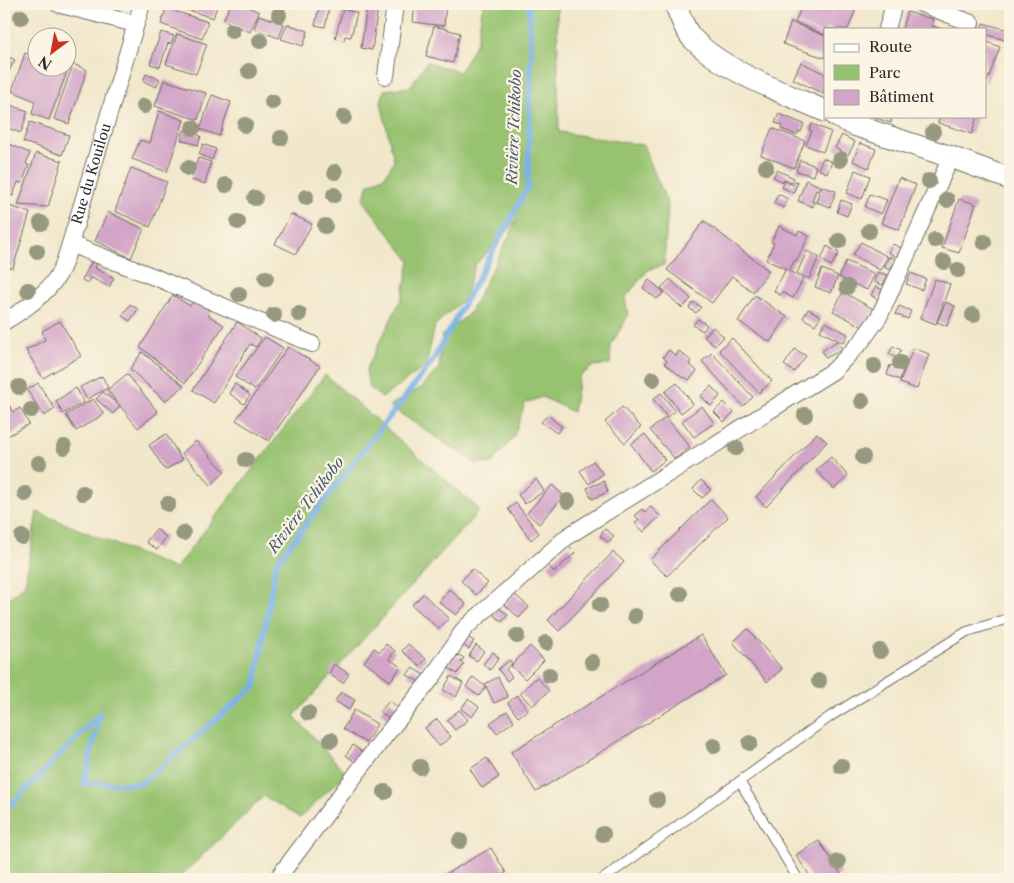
<svg xmlns="http://www.w3.org/2000/svg" width="1014" height="883" font-family="'Libre Caslon Text',serif">
<rect width="100%" height="100%" fill="#fcf5e5"/>
<filter id="ink" filterUnits="userSpaceOnUse"><feTurbulence type="fractalNoise" baseFrequency=".02" numOctaves="2"/><feDisplacementMap in="SourceGraphic" scale="10" xChannelSelector="R" yChannelSelector="G"/><feConvolveMatrix kernelMatrix="1 2 1 2 8 2 1 2 1" color-interpolation-filters="sRGB"/></filter>
<filter id="wash" filterUnits="userSpaceOnUse"><feTurbulence type="fractalNoise" baseFrequency=".0096" numOctaves="4" result="noise"/><feDisplacementMap in="SourceGraphic" scale="20" xChannelSelector="R" yChannelSelector="G"/><feGaussianBlur stdDeviation="1.12" result="paint"/><feColorMatrix in="noise" values="0 0 0 0 0 0 0 0 0 0 0 0 0 0 0 0 0 1.4 0 .05"/><feComposite in="paint" operator="in"/></filter>
<g filter="url(#wash)">
<rect width="100%" height="100%" fill="#f1e7cb"/>
<g fill="#97c270" stroke="#61764e">
<polygon points="483,4 557,4 559,132 643,145 668,205 664,265 648,270 625,298 628,316 611,345 610,364 593,366 579,377 573,412 542,397 525,403 514,437 491,464 475,463 389,406 421,388 439,368 442,335 469,314 517,221 475,265 464,299 435,325 426,366 382,398 369,387 366,370 402,297 410,261 363,200 369,184 385,176 394,161 381,102 384,90 410,87 427,62 460,72 477,41"/>
<polygon points="325,375 480,510 294,716 346,773 300,818 264,796 185,872 174,879 4,879 4,603 25,584 37,512 175,569"/>
</g>
<g fill="none" stroke-linecap="round" stroke-linejoin="round">
<polyline stroke="#7ab0e9" stroke-width="5.5" points="4,812 100,714 84,783 141,784 255,686 276,563 432,362 528,187 531,52 529,4"/>
</g>
<g id="blocks">
<g fill="#d2a4c8">
<polygon points="168,4 218,4 213,18"/>
<polygon points="231,4 241,4 259,12 250,32 223,20"/>
<polygon points="320,4 330,4 325,27 315,25"/>
<polygon points="415,4 446,4 444,26 413,22"/>
<polygon points="803,4 819,4 818,5 831,11 834,4 858,4 848,29 825,29 825,35 795,22"/>
<polygon points="367,5 378,7 372,50 361,48"/>
<polygon points="166,8 208,22 202,39 161,24"/>
<polygon points="343,9 357,13 351,37 345,36 344,41 335,38"/>
<polygon points="907,12 933,19 931,25 941,29 902,29"/>
<polygon points="259,15 284,24 279,38 254,29"/>
<polygon points="791,22 825,36 825,58 783,44"/>
<polygon points="983,23 1008,30 1005,40 985,34 985,29 982,29"/>
<polygon points="287,24 308,31 303,46 281,39"/>
<polygon points="434,26 460,33 453,63 426,56"/>
<polygon points="161,32 174,36 171,44 168,43 160,67 150,64"/>
<polygon points="177,34 207,44 196,74 166,64"/>
<polygon points="985,41 1000,47 987,82 985,81"/>
<polygon points="25,53 38,57 38,68 68,69 49,120 32,114 35,101 12,91"/>
<polygon points="5,55 15,60 9,71 4,68 4,59"/>
<polygon points="801,62 825,74 824,94 793,79"/>
<polygon points="73,64 87,70 69,124 54,119"/>
<polygon points="146,74 160,79 156,87 143,81"/>
<polygon points="164,80 206,93 198,120 155,106"/>
<polygon points="212,95 231,102 219,136 200,129"/>
<polygon points="4,103 28,111 21,133 4,127"/>
<polygon points="159,111 184,120 167,172 132,159 140,140 150,143"/>
<polygon points="779,114 804,124 801,132 799,131 797,135 781,129 782,125 775,123"/>
<polygon points="870,116 892,116 891,123"/>
<polygon points="940,116 977,116 972,134 938,123"/>
<polygon points="30,122 69,135 62,155 23,142"/>
<polygon points="812,124 831,132 823,152 806,145 812,131 809,130"/>
<polygon points="772,128 805,141 794,168 761,155"/>
<polygon points="184,130 201,136 198,145 181,140"/>
<polygon points="842,135 855,142 848,155 835,148"/>
<polygon points="4,142 30,153 26,164 29,165 22,183 18,182 13,196 4,192"/>
<polygon points="860,143 876,149 869,168 853,161"/>
<polygon points="203,144 216,149 212,160 199,154"/>
<polygon points="36,153 62,161 48,207 18,205"/>
<polygon points="198,158 211,162 205,184 191,180"/>
<polygon points="823,158 832,162 827,173 818,169"/>
<polygon points="800,160 816,166 813,176 796,171"/>
<polygon points="131,168 167,182 150,227 115,211"/>
<polygon points="777,170 794,178 791,183 784,180 783,182 773,177"/>
<polygon points="855,170 870,176 862,199 847,193"/>
<polygon points="899,178 916,185 899,230 881,223"/>
<polygon points="806,180 820,186 818,191 816,190 812,201 814,201 813,207 798,201"/>
<polygon points="785,181 793,185 795,181 798,182 793,193 782,187"/>
<polygon points="821,186 836,191 830,207 816,202"/>
<polygon points="778,194 788,199 784,208 774,203"/>
<polygon points="870,194 887,200 881,214 865,207"/>
<polygon points="959,199 976,204 959,253 942,248"/>
<polygon points="841,200 852,204 847,216 837,212"/>
<polygon points="4,204 30,213 13,268 7,267 4,274"/>
<polygon points="108,212 144,229 131,258 95,241"/>
<polygon points="291,214 312,224 296,254 275,244"/>
<polygon points="704,221 769,271 753,292 732,276 712,303 667,270"/>
<polygon points="779,226 797,235 799,231 809,236 796,261 794,261 789,271 803,279 793,298 782,292 780,295 774,291 786,269 766,260 774,243 771,242"/>
<polygon points="861,242 888,257 880,270 853,255"/>
<polygon points="893,244 901,248 896,257 888,252"/>
<polygon points="827,246 839,253 831,266 821,259"/>
<polygon points="807,251 819,257 809,279 797,273"/>
<polygon points="890,256 896,260 889,270 884,267"/>
<polygon points="92,261 97,264 95,268 114,278 109,287 90,277 88,283 82,280"/>
<polygon points="846,261 875,274 867,290 839,277"/>
<polygon points="822,269 838,276 831,293 815,287"/>
<polygon points="878,272 887,275 883,285 874,282"/>
<polygon points="911,273 926,279 922,290 906,284"/>
<polygon points="670,279 691,299 682,308 661,288"/>
<polygon points="935,279 950,284 936,324 920,318"/>
<polygon points="649,280 664,292 657,299 643,288"/>
<polygon points="876,286 884,291 878,300 871,295"/>
<polygon points="843,292 875,310 865,328 833,311"/>
<polygon points="173,295 190,306 194,300 210,311 208,315 224,325 185,383 140,347"/>
<polygon points="755,295 787,317 770,342 738,321"/>
<polygon points="693,302 701,307 696,313 689,308"/>
<polygon points="946,302 955,306 947,326 937,322"/>
<polygon points="130,304 138,309 130,321 122,316"/>
<polygon points="899,306 911,311 908,319 895,314"/>
<polygon points="808,309 821,316 815,325 803,318"/>
<polygon points="698,319 707,325 703,331 693,325"/>
<polygon points="60,321 81,356 43,378 26,350 45,340 42,331"/>
<polygon points="237,322 261,338 256,347 250,344 214,403 193,390"/>
<polygon points="825,322 848,334 843,343 820,331"/>
<polygon points="713,327 724,337 715,346 704,337"/>
<polygon points="265,337 283,348 255,390 235,377"/>
<polygon points="732,338 772,381 759,393 719,350"/>
<polygon points="837,341 842,349 826,358 822,351"/>
<polygon points="893,346 901,350 897,358 889,354"/>
<polygon points="288,347 320,366 269,441 236,420"/>
<polygon points="913,348 929,354 917,389 900,383"/>
<polygon points="795,349 806,356 794,372 784,365"/>
<polygon points="669,350 676,356 679,351 691,361 689,364 697,371 689,380 685,377 683,378 664,363 667,361 663,357"/>
<polygon points="142,352 184,386 165,401 130,369"/>
<polygon points="712,353 753,397 743,406 702,361"/>
<polygon points="890,365 903,370 900,380 887,375"/>
<polygon points="127,374 158,412 138,428 107,390"/>
<polygon points="102,376 108,388 87,399 80,387"/>
<polygon points="38,383 55,409 44,416 27,390"/>
<polygon points="677,383 693,404 681,413 665,392"/>
<polygon points="235,384 250,395 244,404 229,393"/>
<polygon points="711,386 720,396 711,406 701,396"/>
<polygon points="76,388 84,402 63,414 56,401"/>
<polygon points="103,392 120,406 113,414 96,399"/>
<polygon points="661,393 675,411 667,417 653,399"/>
<polygon points="93,399 104,414 76,431 66,415"/>
<polygon points="7,401 13,412 20,408 29,424 4,438 4,403"/>
<polygon points="724,402 734,412 724,422 714,412"/>
<polygon points="702,406 714,423 694,437 682,421"/>
<polygon points="622,407 641,427 625,443 605,422"/>
<polygon points="548,415 562,427 557,433 541,422"/>
<polygon points="666,417 690,447 675,459 650,430"/>
<polygon points="817,433 827,442 766,507 756,497"/>
<polygon points="166,434 182,460 165,470 149,445"/>
<polygon points="645,434 665,460 651,471 631,444"/>
<polygon points="196,441 225,472 211,485 182,453"/>
<polygon points="831,457 848,476 834,489 816,470"/>
<polygon points="593,461 603,474 589,484 580,471"/>
<polygon points="536,479 544,491 525,504 518,495"/>
<polygon points="701,480 711,490 702,498 693,489"/>
<polygon points="604,481 608,492 592,499 587,488"/>
<polygon points="552,485 564,496 539,524 527,513"/>
<polygon points="711,499 728,517 667,576 650,560"/>
<polygon points="516,503 539,533 531,540 508,509"/>
<polygon points="650,506 660,516 644,532 635,523 639,519 635,516 642,509 645,512"/>
<polygon points="156,529 166,537 157,550 146,542"/>
<polygon points="605,529 614,536 609,543 600,536"/>
<polygon points="568,546 575,553 554,572 548,565"/>
<polygon points="613,552 624,562 559,631 548,620"/>
<polygon points="472,569 488,583 476,595 461,581"/>
<polygon points="449,589 466,604 456,615 439,602"/>
<polygon points="423,594 449,618 439,629 412,605"/>
<polygon points="514,594 529,607 519,618 504,604"/>
<polygon points="499,608 508,615 502,622 493,614"/>
<polygon points="748,629 782,669 767,682 733,642"/>
<polygon points="701,635 726,675 536,792 511,752"/>
<polygon points="466,636 474,641 469,649 461,644"/>
<polygon points="386,644 395,651 389,659 401,667 390,681 364,662 374,648 380,652"/>
<polygon points="408,644 426,659 420,666 402,651"/>
<polygon points="476,645 484,651 477,661 469,656"/>
<polygon points="530,646 544,660 525,679 511,666"/>
<polygon points="493,652 499,658 490,670 483,664"/>
<polygon points="459,655 464,658 461,662 464,664 457,674 446,666 454,656 457,657"/>
<polygon points="510,660 512,664 506,669 512,677 507,681 498,669"/>
<polygon points="334,664 349,674 343,683 329,674"/>
<polygon points="412,668 428,677 423,684 407,675"/>
<polygon points="451,676 463,683 456,697 443,690"/>
<polygon points="473,677 486,687 479,696 466,687"/>
<polygon points="498,677 508,697 494,703 485,684"/>
<polygon points="537,677 549,691 532,706 520,693"/>
<polygon points="341,692 355,700 349,710 335,701"/>
<polygon points="517,695 528,710 518,717 508,703"/>
<polygon points="468,699 479,707 472,717 461,709"/>
<polygon points="389,701 401,709 392,721 380,712"/>
<polygon points="354,710 377,724 366,743 343,729"/>
<polygon points="459,710 468,720 455,730 447,720"/>
<polygon points="507,711 514,721 497,733 490,723"/>
<polygon points="437,719 451,737 439,746 425,728"/>
<polygon points="353,745 369,757 361,767 346,755"/>
<polygon points="487,758 499,777 482,788 470,769"/>
<polygon points="819,841 841,874 833,879 812,879 796,855"/>
<polygon points="491,848 506,873 496,879 437,879"/>
</g>
</g>
</g>
<g filter="url(#ink)">
<use href="#blocks" fill-opacity="0" stroke="#706d63" stroke-width="1"/>
<g fill="none" stroke-linecap="round" stroke-linejoin="round">
<defs>
<g id="service">
<polyline points="740,782 798,879"/>
<polyline points="603,879 831,716 966,632 1010,618"/>
</g>
<g id="minor">
<polyline points="58,4 135,24"/>
<polyline points="922,4 971,23"/>
<polyline points="887,29 894,4"/>
<polyline points="386,76 395,4"/>
<polyline points="70,244 157,278 312,344"/>
<path id="s1" d="M4,322c20,-12 42,-27 55,-48 5,-9 8,-20 11,-30l72,-240"/>
<polyline points="277,879 385,736 432,678 465,628 568,536 833,371 861,342 879,317 951,157"/>
</g>
<g id="tertiary">
<path d="M675,4c5,10 9,26 17,34 31,33 92,55 133,73"/>
<polyline points="836,116 854,125 951,157 1010,179"/>
</g>
</defs>
<use href="#service" stroke="#706d63" stroke-width="11"/>
<use href="#minor" stroke="#706d63" stroke-width="18"/>
<use href="#tertiary" stroke="#706d63" stroke-width="23"/>
<use href="#service" stroke="#fff" stroke-width="9"/>
<use href="#minor" stroke="#fff" stroke-width="16"/>
<use href="#tertiary" stroke="#fff" stroke-width="21"/>
</g>
<g fill="#96987f">
<circle cx="279" cy="15" r="8"/>
<circle cx="21" cy="17" r="8"/>
<circle cx="232" cy="31" r="8"/>
<circle cx="260" cy="41" r="8"/>
<circle cx="249" cy="71" r="8"/>
<circle cx="272" cy="102" r="8"/>
<circle cx="144" cy="106" r="8"/>
<circle cx="344" cy="117" r="8"/>
<circle cx="245" cy="125" r="8"/>
<circle cx="193" cy="128" r="8"/>
<circle cx="933" cy="132" r="8"/>
<circle cx="281" cy="138" r="8"/>
<circle cx="840" cy="160" r="8"/>
<circle cx="766" cy="167" r="8"/>
<circle cx="188" cy="168" r="8"/>
<circle cx="335" cy="172" r="8"/>
<circle cx="929" cy="181" r="8"/>
<circle cx="226" cy="185" r="8"/>
<circle cx="334" cy="195" r="8"/>
<circle cx="306" cy="197" r="8"/>
<circle cx="255" cy="198" r="8"/>
<circle cx="947" cy="200" r="8"/>
<circle cx="238" cy="222" r="8"/>
<circle cx="41" cy="223" r="8"/>
<circle cx="325" cy="226" r="8"/>
<circle cx="869" cy="231" r="8"/>
<circle cx="935" cy="240" r="8"/>
<circle cx="839" cy="241" r="8"/>
<circle cx="984" cy="242" r="8"/>
<circle cx="37" cy="251" r="8"/>
<circle cx="944" cy="262" r="8"/>
<circle cx="958" cy="270" r="8"/>
<circle cx="266" cy="278" r="8"/>
<circle cx="847" cy="287" r="8"/>
<circle cx="28" cy="290" r="8"/>
<circle cx="239" cy="294" r="8"/>
<circle cx="299" cy="314" r="8"/>
<circle cx="274" cy="315" r="8"/>
<circle cx="973" cy="315" r="8"/>
<circle cx="900" cy="363" r="8"/>
<circle cx="874" cy="366" r="8"/>
<circle cx="653" cy="379" r="8"/>
<circle cx="19" cy="387" r="8"/>
<circle cx="862" cy="401" r="8"/>
<circle cx="31" cy="410" r="8"/>
<circle cx="805" cy="415" r="8"/>
<circle cx="64" cy="447" r="8"/>
<circle cx="736" cy="448" r="8"/>
<circle cx="863" cy="457" r="8"/>
<circle cx="246" cy="460" r="8"/>
<circle cx="39" cy="463" r="8"/>
<circle cx="83" cy="493" r="8"/>
<circle cx="25" cy="494" r="8"/>
<circle cx="568" cy="501" r="8"/>
<circle cx="168" cy="504" r="8"/>
<circle cx="183" cy="533" r="8"/>
<circle cx="22" cy="537" r="8"/>
<circle cx="680" cy="594" r="8"/>
<circle cx="600" cy="605" r="8"/>
<circle cx="635" cy="616" r="8"/>
<circle cx="517" cy="636" r="8"/>
<circle cx="546" cy="643" r="8"/>
<circle cx="880" cy="651" r="8"/>
<circle cx="592" cy="662" r="8"/>
<circle cx="549" cy="675" r="8"/>
<circle cx="819" cy="681" r="8"/>
<circle cx="308" cy="713" r="8"/>
<circle cx="331" cy="740" r="8"/>
<circle cx="750" cy="743" r="8"/>
<circle cx="714" cy="746" r="8"/>
<circle cx="841" cy="766" r="8"/>
<circle cx="420" cy="767" r="8"/>
<circle cx="385" cy="792" r="8"/>
<circle cx="657" cy="800" r="8"/>
<circle cx="603" cy="834" r="8"/>
<circle cx="460" cy="841" r="8"/>
<circle cx="838" cy="862" r="8"/>
</g>
</g>
<g text-anchor="middle" stroke-width="4.5" stroke-linejoin="round" paint-order="stroke">
<g font-size="14" fill="#2b2b2b" stroke="#fcf5e5">
<text dy="5" stroke="none"><textPath href="#s1" startOffset="179">Rue du Kouilou</textPath></text>
</g>
<g font-size="15" font-style="italic" fill="#475a6e" stroke="#fcf5e5">
<text transform="translate(514 127) rotate(-88)" y="5">Rivière Tchikobo</text>
<text transform="translate(306 505) rotate(-53)" y="5">Rivière Tchikobo</text>
</g>
</g>
<rect width="1014" height="883" fill="none" stroke="#fcf5e5" stroke-width="20"/>
<rect x="824" y="28" width="162" height="90" fill="#fcf5e5" stroke="#a8a49b"/>
<rect x="834" y="44" width="25" height="8" fill="#ffffff" stroke="#a8a49b"/>
<text x="869" y="52" font-size="15" fill="#2b2b2b">Route</text>
<rect x="834" y="65" width="25" height="15" fill="#97c270" stroke="#a8a49b"/>
<text x="869" y="78" font-size="15" fill="#2b2b2b">Parc</text>
<rect x="834" y="90" width="25" height="15" fill="#d2a4c8" stroke="#a8a49b"/>
<text x="869" y="102" font-size="15" fill="#2b2b2b">Bâtiment</text>
<g transform="translate(52 52) rotate(212)"><circle r="24" fill="#fcf5e5" stroke="#a8a49b"/>
<path d="M0-4L9 19L0 12L-9 19Z" fill="#c8321e"/>
<text y="-8" font-size="14" font-weight="bold" text-anchor="middle" fill="#2b2b2b">N</text>
</g>
</svg>
